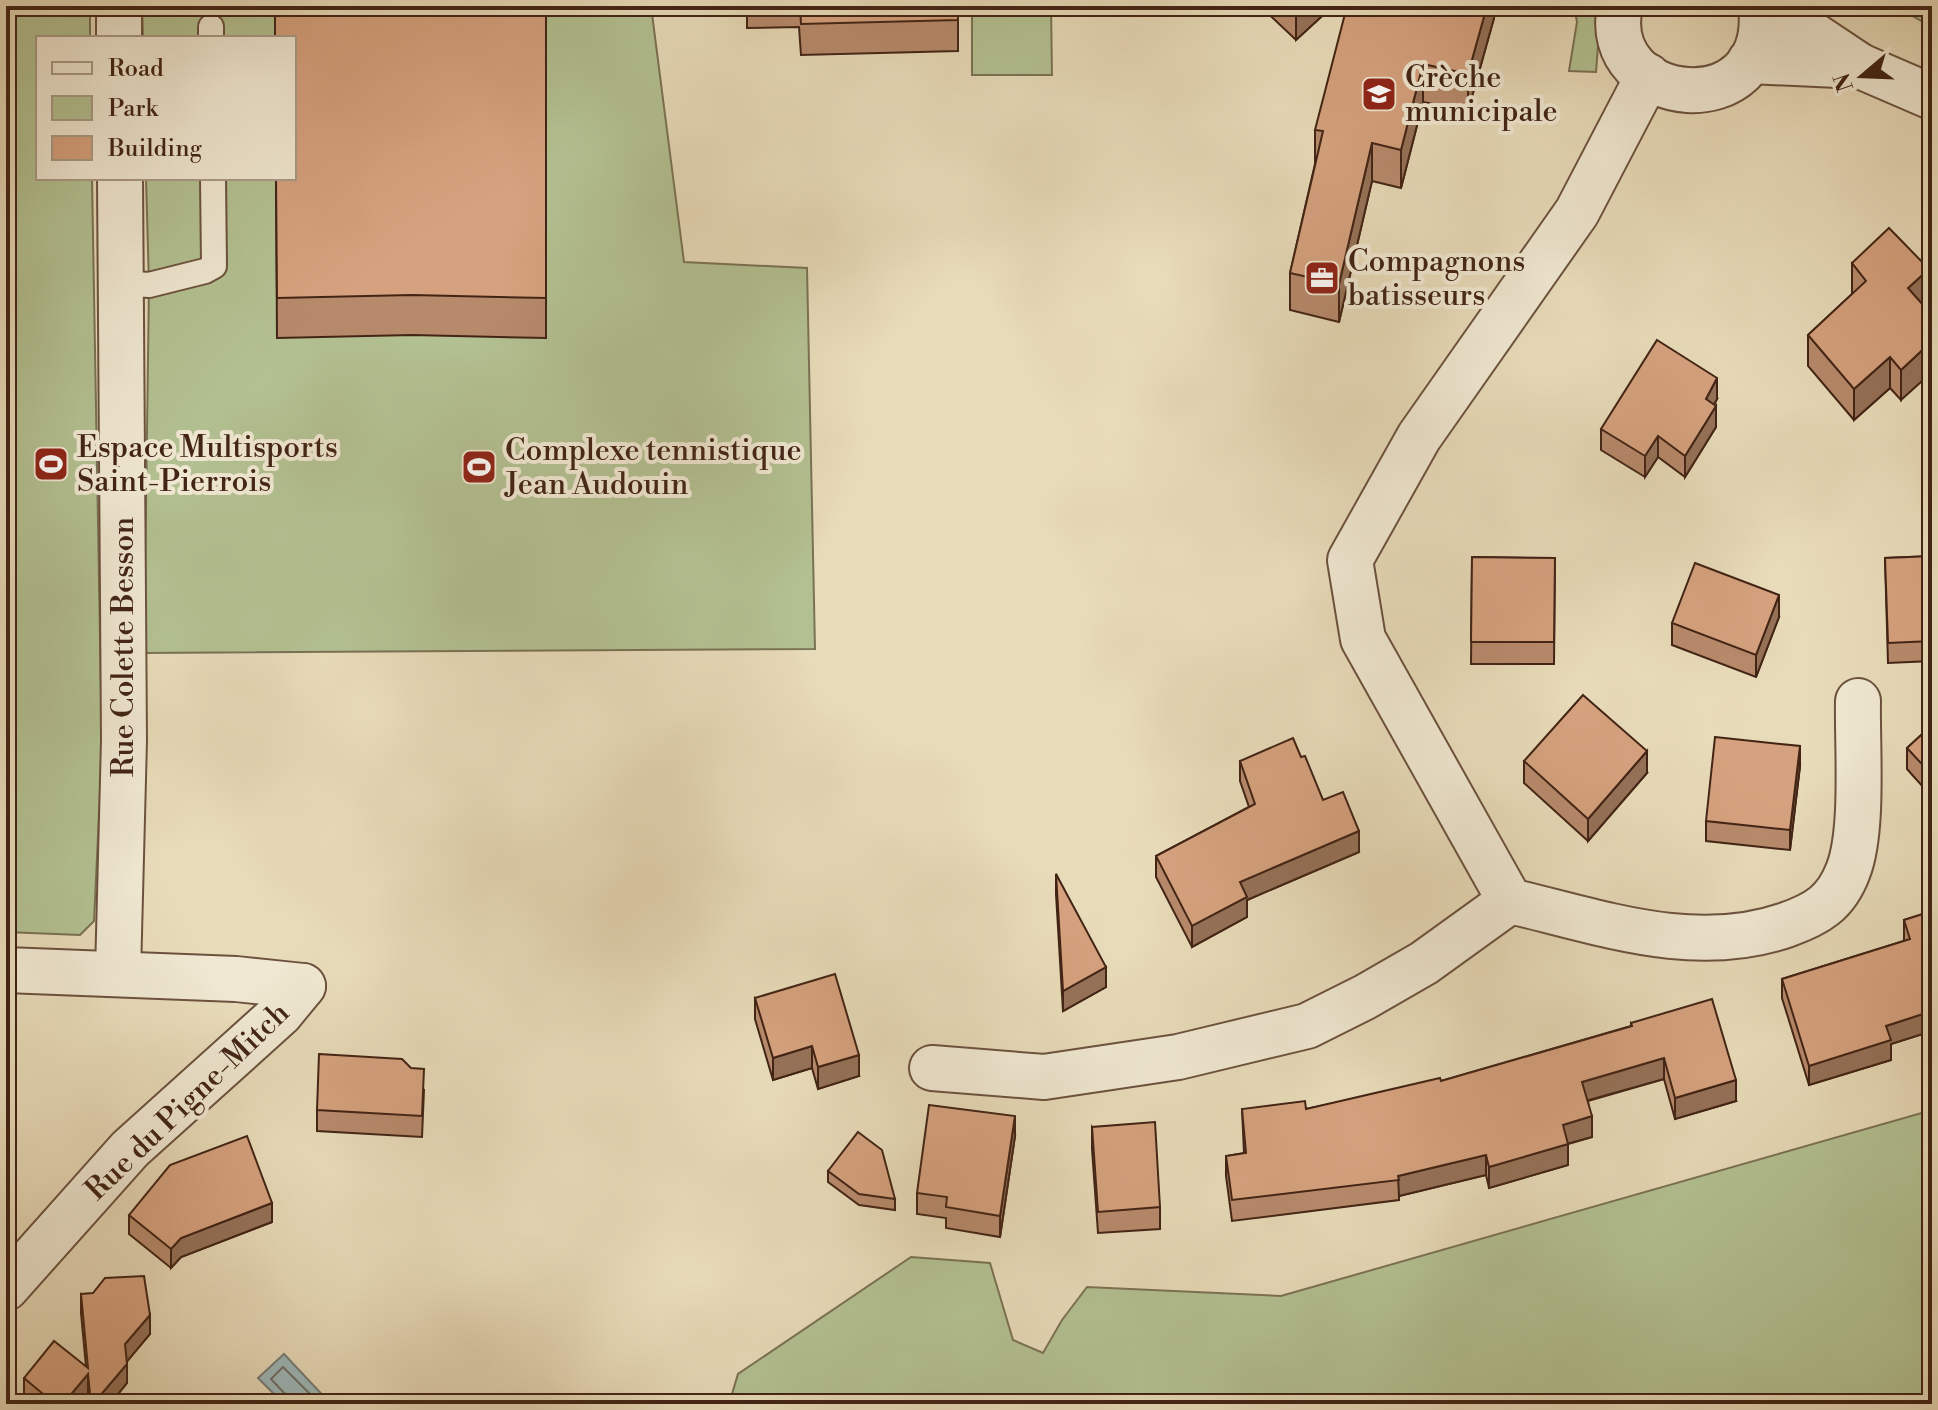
<svg xmlns="http://www.w3.org/2000/svg" width="1938" height="1410" font-family="'Libre Bodoni',serif">
<rect width="100%" height="100%" fill="#e8dbb9"/>
<filter id="stains"><feTurbulence type="fractalNoise" baseFrequency=".0025" numOctaves="4"/><feColorMatrix values="0 0 0 0 .2 0 0 0 0 .09 0 0 0 0 .02 0 0 0 .5 -.17"/></filter>
<radialGradient id="worn" r=".72"><stop offset=".6" stop-color="#630" stop-opacity="0"/><stop offset="1" stop-color="#630" stop-opacity=".3"/></radialGradient>
<g fill="#b3c192" stroke="#7a7254" stroke-width="2">
<polygon points="6,6 90,6 90,38 38,38 38,178 92,178 102,751 94,921 80,935 6,932"/>
<polygon points="142,6 651,6 684,262 807,268 815,649 144,653 149,285 146,178 294,178 294,38 143,38"/>
<polygon points="972,6 1051,6 1052,75 972,75"/>
<polygon points="1574,6 1601,6 1596,72 1569,71 1577,22"/>
<polygon points="1895,6 1932,6 1932,27"/>
<polygon points="1932,1110 1932,1404 729,1404 738,1374 911,1257 990,1263 1013,1340 1043,1353 1062,1320 1087,1287 1281,1296"/>
</g>
<polygon fill="#9cb8ba" stroke="#787d78" stroke-width="2" points="284,1354 331,1404 284,1404 258,1378"/>
<g fill="none" stroke-linecap="round" stroke-linejoin="round">
<polyline stroke="#6f6e68" stroke-width="2" points="289,1404 287,1396 271,1379 283,1367 320,1404"/>
<defs>
<g id="lane">
<polyline points="211,27 211,38"/>
<polyline points="121,283 149,285 205,271 214,266 213,178"/>
</g>
<g id="street">
<polyline points="119,6 119,38"/>
<path d="M1620,6c-22,102 155,122 141,0"/>
<polyline points="1770,6 1860,66 1932,97"/>
<polyline points="1750,61 1860,66"/>
<path d="M1648,76l-71,136 -158,225 -69,123 13,79 147,262c90,21 184,56 276,24 31,-11 50,-22 62,-54 16,-40 9,-125 10,-170"/>
<polyline points="6,970 236,979 303,986"/>
<polyline points="118,973 124,740 120,178"/>
<polyline points="932,1068 1044,1077 1178,1057 1307,1026 1365,997 1424,963 1510,901"/>
<polyline points="6,1288 130,1149 280,1014 303,986"/>
</g>
</defs>
<use href="#lane" stroke="#6c523e" stroke-width="28"/>
<use href="#street" stroke="#6c523e" stroke-width="48"/>
<use href="#lane" stroke="#f0e8d2" stroke-width="24"/>
<use href="#street" stroke="#f0e8d2" stroke-width="44"/>
</g>
<g fill="#b78a6c" stroke="#422415" stroke-width="2">
<polygon points="546,6 546,338 412,335 277,338 276,178"/>
<polygon points="747,6 958,6 958,51 801,55 799,27 747,28"/>
<polygon points="1260,6 1333,6 1296,40"/>
<polygon points="1494,6 1494,18 1468,111 1423,102 1401,188 1372,181 1339,322 1290,310 1290,273 1315,164 1315,130"/>
<polygon points="1852,263 1929,299 1923,305 1901,400 1890,388 1854,420 1808,366 1808,335 1852,294"/>
<polygon points="1717,399 1714,404 1716,427 1685,477 1658,457 1645,477 1601,450 1601,429"/>
<polygon points="1932,556 1932,661 1888,663 1885,558"/>
<polygon points="1472,557 1555,558 1554,664 1471,664"/>
<polygon points="1779,617 1756,677 1672,645 1672,623"/>
<polygon points="1932,725 1932,797 1907,769 1907,748"/>
<polygon points="1301,757 1323,800 1359,852 1247,900 1247,917 1192,947 1156,877 1156,856 1249,807 1240,781 1240,761"/>
<polygon points="1524,761 1647,773 1588,841 1524,783"/>
<polygon points="1800,766 1790,850 1706,841 1706,821"/>
<polygon points="1056,874 1106,987 1063,1011 1056,894"/>
<polygon points="1932,911 1932,1031 1891,1044 1891,1060 1809,1085 1782,998 1782,979 1904,941 1904,920"/>
<polygon points="755,998 859,1076 818,1089 812,1068 773,1080 755,1019"/>
<polygon points="1631,1023 1736,1101 1675,1119 1664,1079 1588,1101 1592,1137 1568,1144 1568,1165 1489,1188 1486,1175 1399,1196 1399,1200 1232,1221 1226,1176 1226,1156 1244,1153 1242,1109 1306,1109 1441,1081 1631,1026"/>
<polygon points="424,1090 422,1137 317,1131 317,1110"/>
<polygon points="1092,1127 1160,1207 1160,1229 1098,1233 1092,1149"/>
<polygon points="1015,1136 1000,1237 946,1228 946,1218 917,1214 917,1193"/>
<polygon points="828,1171 895,1199 895,1210 859,1205 828,1182"/>
<polygon points="129,1215 272,1222 181,1257 171,1268 129,1234"/>
<polygon points="81,1294 150,1334 127,1361 127,1383 110,1404 89,1404 88,1394 80,1404 31,1404 24,1398 24,1378 86,1367 81,1313"/>
</g>
<g fill="#957158" stroke="#422415" stroke-width="2">
<polygon points="1296,6 1333,6 1296,40"/>
<polygon points="1487,6 1494,6 1494,18 1468,111 1468,74"/>
<polygon points="1423,64 1423,102 1401,188 1401,150"/>
<polygon points="1372,143 1372,181 1339,322 1339,284"/>
<polygon points="1929,269 1929,299 1908,318 1908,288"/>
<polygon points="1932,341 1932,372 1901,400 1901,370"/>
<polygon points="1890,357 1890,388 1854,420 1854,389"/>
<polygon points="1717,378 1717,399 1706,420 1706,399"/>
<polygon points="1716,406 1716,427 1685,477 1685,456"/>
<polygon points="1658,436 1658,457 1645,477 1645,456"/>
<polygon points="1779,595 1779,617 1756,677 1756,655"/>
<polygon points="1800,746 1800,766 1790,850 1790,830"/>
<polygon points="1647,751 1647,773 1588,841 1588,819"/>
<polygon points="1359,831 1359,852 1247,900 1247,917 1192,947 1192,926 1240,882"/>
<polygon points="1106,967 1106,987 1063,1011 1063,991"/>
<polygon points="1932,1011 1932,1031 1891,1044 1891,1060 1809,1085 1809,1066 1886,1026"/>
<polygon points="812,1046 812,1068 773,1080 773,1058"/>
<polygon points="859,1055 859,1076 818,1089 818,1067"/>
<polygon points="1664,1058 1664,1079 1582,1102 1582,1082"/>
<polygon points="1736,1080 1736,1101 1675,1119 1675,1098"/>
<polygon points="1015,1116 1015,1136 1000,1237 1000,1216"/>
<polygon points="1592,1116 1592,1137 1563,1145 1563,1125"/>
<polygon points="1568,1144 1568,1165 1489,1188 1489,1167"/>
<polygon points="1486,1155 1486,1175 1399,1196 1398,1176"/>
<polygon points="272,1203 272,1222 181,1257 171,1268 171,1249 181,1238"/>
<polygon points="150,1315 150,1334 125,1364 125,1344"/>
<polygon points="127,1364 127,1383 110,1404 93,1404"/>
<polygon points="88,1374 88,1394 80,1404 63,1404"/>
</g>
<g fill="#d5a17e" stroke="#422415" stroke-width="2">
<polygon points="275,6 546,6 546,298 412,295 277,298 276,178 294,178 294,38 275,38"/>
<polygon points="800,6 958,6 958,20 801,24"/>
<polygon points="1347,6 1487,6 1468,74 1423,64 1401,150 1372,143 1339,284 1290,273 1323,131 1315,130"/>
<polygon points="1889,228 1929,269 1908,288 1932,315 1932,341 1901,370 1890,357 1854,389 1808,335 1866,281 1852,263"/>
<polygon points="1657,340 1717,378 1706,399 1716,406 1685,456 1658,436 1645,456 1601,429"/>
<polygon points="1932,556 1932,641 1888,643 1885,558"/>
<polygon points="1472,557 1555,558 1554,642 1471,642"/>
<polygon points="1695,563 1779,595 1756,655 1672,623"/>
<polygon points="1583,695 1647,751 1588,819 1524,761"/>
<polygon points="1932,725 1932,775 1907,748"/>
<polygon points="1715,737 1800,746 1790,830 1706,821"/>
<polygon points="1293,738 1301,757 1305,756 1323,800 1343,792 1359,831 1240,882 1247,897 1192,926 1156,856 1255,804 1240,761"/>
<polygon points="1056,874 1106,967 1063,991"/>
<polygon points="1932,911 1932,1011 1886,1026 1891,1040 1809,1066 1782,979 1910,939 1904,920"/>
<polygon points="835,974 859,1055 818,1067 812,1046 773,1058 755,998"/>
<polygon points="1712,999 1736,1080 1675,1098 1664,1058 1582,1082 1592,1116 1563,1125 1568,1144 1489,1167 1486,1155 1398,1176 1399,1180 1232,1200 1226,1156 1246,1153 1242,1109 1305,1101 1306,1109 1440,1078 1441,1081 1632,1026 1631,1023"/>
<polygon points="319,1054 402,1059 411,1068 424,1069 422,1116 317,1110"/>
<polygon points="929,1105 1015,1116 1000,1216 946,1207 947,1197 917,1193"/>
<polygon points="1155,1122 1160,1207 1098,1212 1092,1127"/>
<polygon points="858,1132 882,1150 895,1199 859,1194 828,1171"/>
<polygon points="247,1136 272,1203 181,1238 171,1249 129,1215 170,1165"/>
<polygon points="144,1276 150,1315 125,1344 127,1364 93,1404 91,1404 88,1374 63,1404 55,1404 24,1378 54,1341 88,1368 81,1294 93,1293 105,1278"/>
</g>
<defs>
<symbol id="school-square" viewBox="-11 -11 22 22"><rect x="-9" y="-9" width="18" height="18" rx="4" fill="#8f2418" stroke="#f0e8d2"/><path d="M0-5L7-2L0 1L-7-2ZM-4 1L0 2.5L4 1V4Q0 6-4 4Z" fill="#fff"/></symbol>
<symbol id="office-square" viewBox="-11 -11 22 22"><rect x="-9" y="-9" width="18" height="18" rx="4" fill="#8f2418" stroke="#f0e8d2"/><path d="M-6-3h4V-5.5h4V-3h4V5H-6ZM-1-4.5V-3h2v-1.5ZM-6 0V1H6V0Z" fill="#fff"/></symbol>
<symbol id="stadium-square" viewBox="-11 -11 22 22"><rect x="-9" y="-9" width="18" height="18" rx="4" fill="#8f2418" stroke="#f0e8d2"/><path d="M0-5a6.5 5 0 1 0 0 10a6.5 5 0 1 0 0-10ZM-3.5-1.8h7v3.6h-7Z" fill="#fff"/></symbol>
</defs>
<g fill-rule="evenodd">
<use href="#school-square" x="1359" y="74" width="40" height="40"/>
<use href="#office-square" x="1302" y="258" width="40" height="40"/>
<use href="#stadium-square" x="31" y="444" width="40" height="40"/>
<use href="#stadium-square" x="459" y="447" width="40" height="40"/>
</g>
<g text-anchor="middle" stroke-width="8" stroke-linejoin="round" paint-order="stroke">
<g font-size="30" fill="#422415" stroke="#f0e8d2" text-anchor="start">
<text x="1405" y="87">Crèche<tspan x="1405" dy="34">municipale</tspan></text>
<text x="1348" y="271">Compagnons<tspan x="1348" dy="34">batisseurs</tspan></text>
<text x="77" y="457">Espace Multisports<tspan x="77" dy="34">Saint-Pierrois</tspan></text>
<text x="505" y="460">Complexe tennistique<tspan x="505" dy="34">Jean Audouin</tspan></text>
</g>
<g font-size="30" fill="#422415" stroke="#f0e8d2">
<text transform="translate(123 647) rotate(-90)" y="10">Rue Colette Besson</text>
<text transform="translate(187 1101) rotate(-44)" y="10">Rue du Pigne-Mitch</text>
</g>
</g>
<rect width="1938" height="1410" fill="none" stroke="#e8dbb9" stroke-width="32"/>
<rect x="8" y="8" width="1922" height="1394" fill="none" stroke="#422415" stroke-width="4"/>
<rect x="16" y="16" width="1906" height="1378" fill="none" stroke="#422415" stroke-width="2"/>
<rect x="36" y="36" width="260" height="144" fill="#f0e8d2" stroke="#aa9a86" stroke-width="2"/>
<rect x="52" y="62" width="40" height="12" fill="#f0e8d2" stroke="#aa9a86" stroke-width="2"/>
<text x="108" y="76" font-size="24" fill="#422415">Road</text>
<rect x="52" y="96" width="40" height="24" fill="#b3c192" stroke="#aa9a86" stroke-width="2"/>
<text x="108" y="116" font-size="24" fill="#422415">Park</text>
<rect x="52" y="136" width="40" height="24" fill="#d5a17e" stroke="#aa9a86" stroke-width="2"/>
<text x="108" y="156" font-size="24" fill="#422415">Building</text>
<g transform="translate(1862 76) rotate(251)" stroke="#f0e8d2" stroke-width="6" paint-order="stroke">
<path d="M0-6L14 30L0 20L-14 30Z" fill="#422415"/>
<text y="-12" font-size="22" font-weight="bold" text-anchor="middle" fill="#422415">N</text>
</g>
<rect width="100%" height="100%" filter="url(#stains)"/>
<rect width="100%" height="100%" fill="url(#worn)"/>
</svg>
